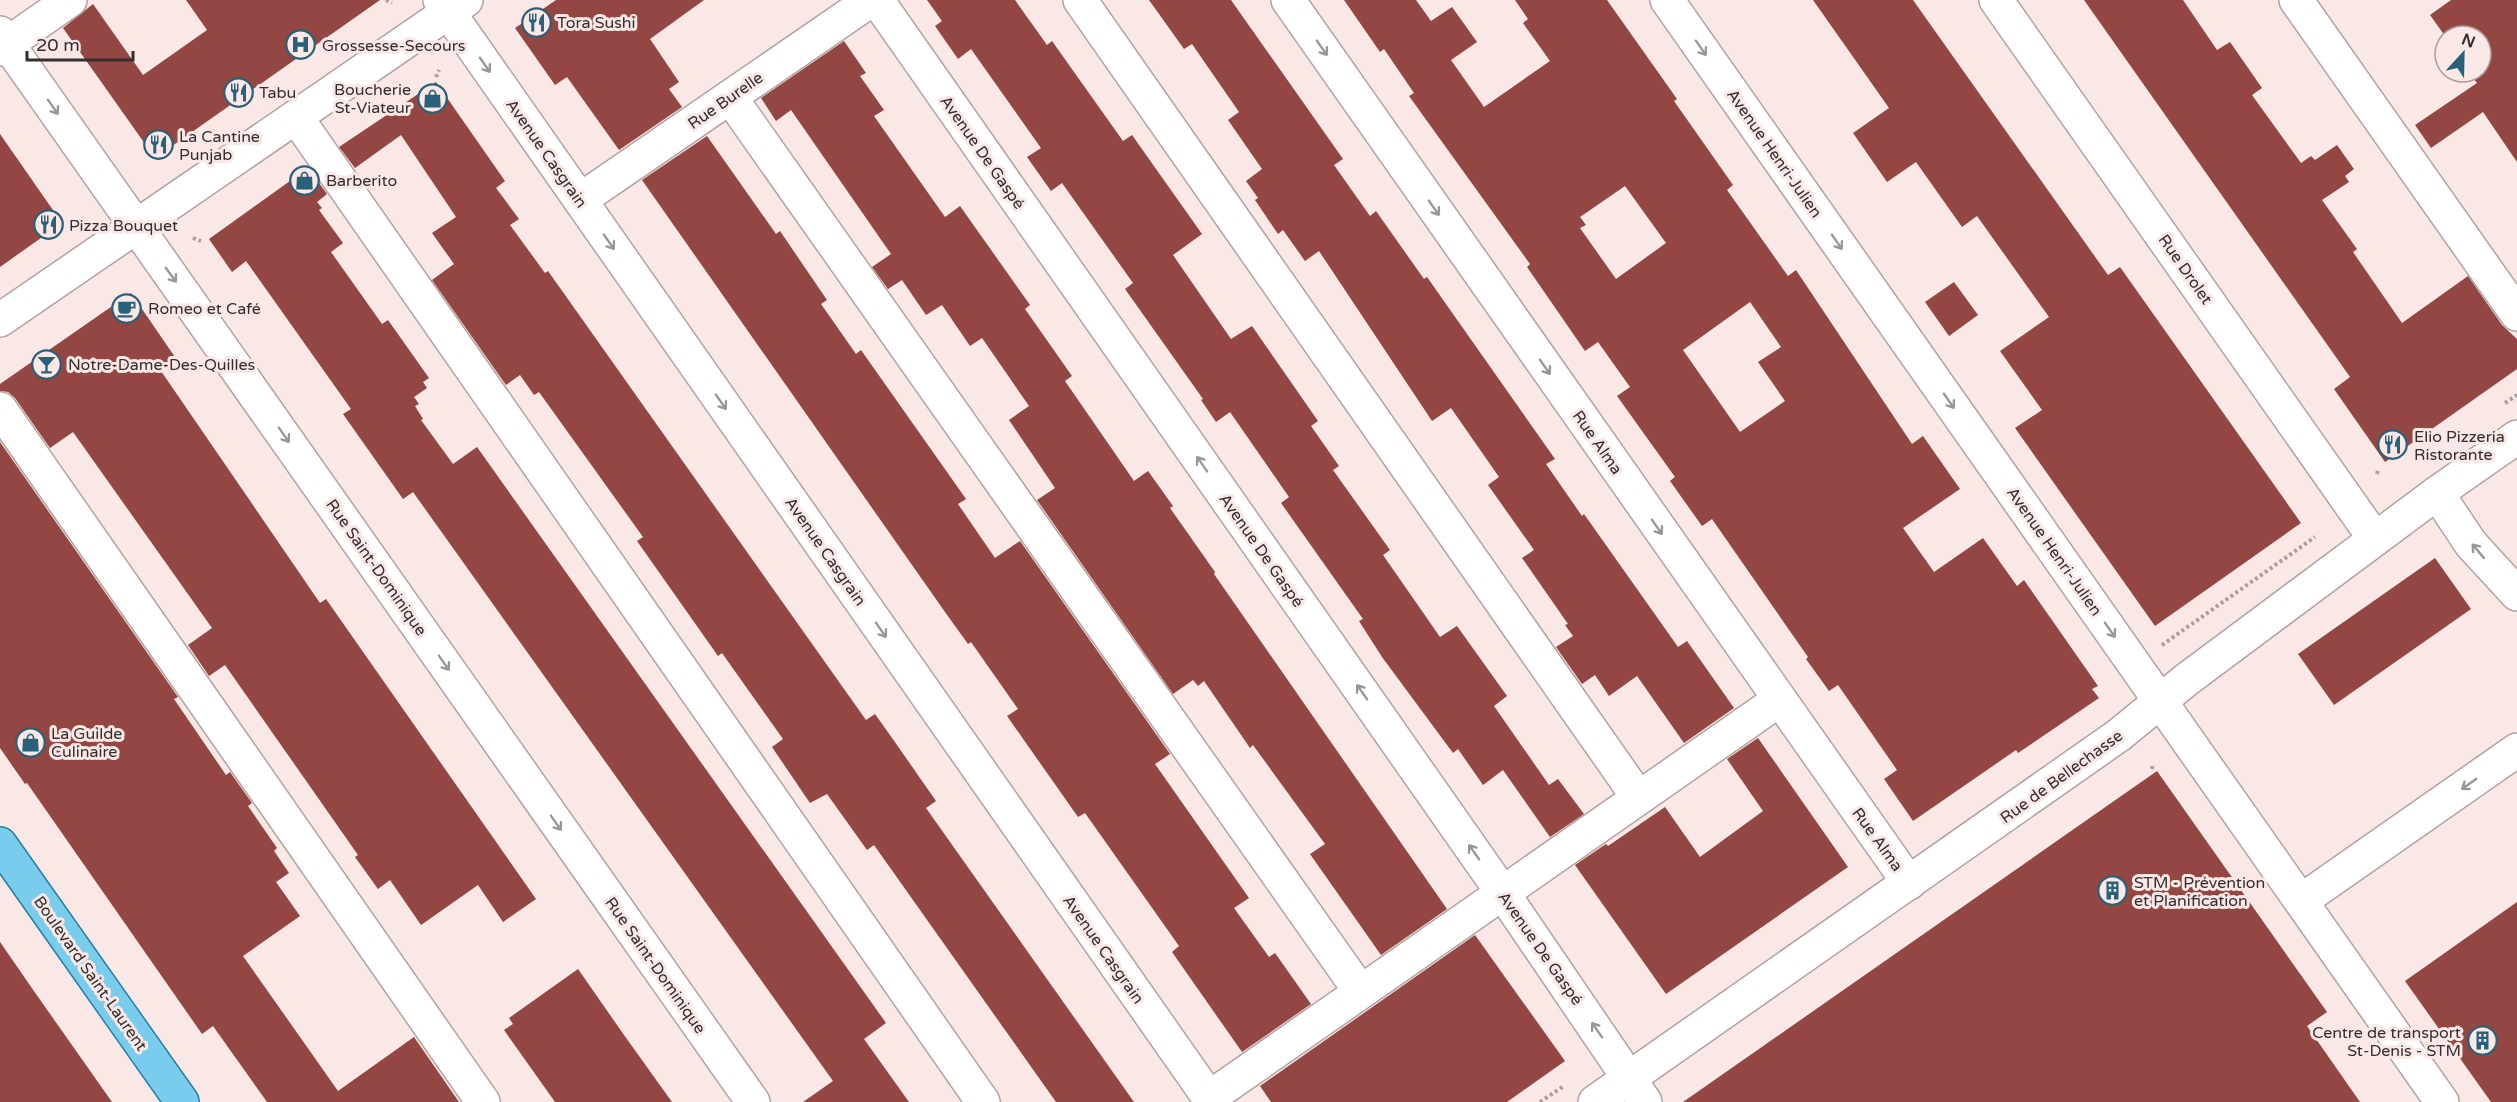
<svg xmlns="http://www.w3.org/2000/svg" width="2517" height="1102" font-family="'Varela Round',sans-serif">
<rect width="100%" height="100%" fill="#f9e8e6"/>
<g fill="#934642" fill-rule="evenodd">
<polygon points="186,0 380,0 155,158 63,28 93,4 143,75 207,30"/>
<polygon points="556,0 704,0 650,39 679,82 669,89 682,107 619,150 567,77 555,85 515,28"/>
<polygon points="927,0 1015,0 1047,45 1052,41 1123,141 1132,135 1202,234 1173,255 1231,339 1252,326 1318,421 1311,426 1339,466 1333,470 1390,550 1383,555 1440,637 1457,626 1507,696 1494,706 1549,785 1558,779 1584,814 1550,837 1503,770 1483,785 1458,749 1453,753 1382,657 1359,621 1363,619 1281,503 1289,497 1230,412 1216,422 1201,400 1203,399 1125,289 1133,283 1062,183 1051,191 1027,157 1041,148 971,49 958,59 935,26 942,21"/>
<polygon points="1149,0 1231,0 1343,159 1334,165 1370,216 1376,211 1424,279 1427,277 1555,459 1546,464 1582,516 1584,514 1678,647 1687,641 1734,708 1684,743 1637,676 1609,696 1595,675 1582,684 1556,647 1573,636 1565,625 1568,624 1522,558 1534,550 1488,485 1499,477 1451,408 1432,421 1319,251 1305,261 1283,230 1278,234 1255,200 1258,198 1246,181 1262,169 1228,120 1239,112 1192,44 1184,49"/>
<path d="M1344,0h72l15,21 21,-14 25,35 -26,18 33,47 66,-46 -27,-38 5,-4 -13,-19h92l70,99 -3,2 59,84 -6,5 61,86 8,-6 116,174 11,-8 37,53 -57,39 31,44 49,-34 34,48 7,-6 74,106 -6,3 7,9 -81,55 -2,-3 -103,71 -29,-42 13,-9 -59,-85 -9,6 -23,-32 2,-2 -96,-138 -10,7 -32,-45 5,-4 -58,-81 13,-9 -32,-45 -13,9 -58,-84 3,-3 -121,-168 5,-3 -30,-44 -4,3zM1625,186l41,57 -50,36 -36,-51 6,-3 -6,-8zM1750,302l31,45 -23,15 27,39 -45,31 -57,-82z"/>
<polygon points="1813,0 1913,0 2108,275 2120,267 2301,523 2155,626 2015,428 2042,410 2000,351 2049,317 1977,216 1962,227 1916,162 1887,182 1853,133 1889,108"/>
<polygon points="2084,0 2183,0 2217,50 2230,42 2262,88 2252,95 2301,163 2311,156 2315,160 2337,145 2354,169 2345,176 2349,182 2322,200 2357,249 2353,252 2402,323 2468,276 2502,325 2517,339 2517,369 2385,462 2334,389 2350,377"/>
<polygon points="2451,0 2517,0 2517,162 2483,112 2431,148 2415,125 2477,83 2469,72 2481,72 2481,36 2445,36 2430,15"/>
<polygon points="844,41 866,73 860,76 884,110 874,116 945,217 960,206 1030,305 1025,309 1072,376 1065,381 1134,481 1148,471 1173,506 1170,508 1215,572 1214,574 1447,909 1381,955 1310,854 1325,844 1253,745 1250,748 1204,681 1198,686 1193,680 1173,694 1037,500 1055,488 1009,420 1029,406 982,338 970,346 942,305 926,315 902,280 888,289 872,267 891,254 791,110 776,121 761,98"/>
<polygon points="436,82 505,181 496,188 519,219 510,225 545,273 548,271 866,720 875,714 897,745 936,801 926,808 1134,1102 1056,1102 874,845 867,850 827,794 810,803 772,747 783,739 722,653 718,656 637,541 643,537 539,392 534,395 520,375 506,385 432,280 454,264 432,233 456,217 401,135 355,168 339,147"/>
<polygon points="0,134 62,223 0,267"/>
<polygon points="707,136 776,234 780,231 827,300 821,304 856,354 861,350 966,499 958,504 995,558 1020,541 1170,754 1155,764 1249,898 1234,908 1269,957 1275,953 1311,1004 1242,1052 1172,952 1179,946 1085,813 1078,817 1007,716 1018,709 971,642 968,644 945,612 642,180"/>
<polygon points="308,168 327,194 317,202 322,208 319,210 343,243 331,252 382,324 388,320 429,378 423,382 427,388 414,397 419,404 415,406 423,419 421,420 453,464 477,447 886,1023 864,1039 909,1102 803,1102 833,1081 413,492 403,499 343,414 351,409 246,261 232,272 209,239"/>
<polygon points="1954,282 1978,315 1949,336 1925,302"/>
<polygon points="131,293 177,360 161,371 320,603 326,599 536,899 503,922 478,885 421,925 390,880 378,889 355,857 358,855 225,665 209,676 188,645 212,628 73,432 50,448 15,398 8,392 0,391 0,384"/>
<polygon points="0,442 178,697 174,699 226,775 230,772 252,803 248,806 277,848 274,851 289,873 276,882 300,916 243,956 338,1091 414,1037 459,1102 267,1102 213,1026 202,1034 27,783 25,784 0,748"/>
<polygon points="2435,558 2471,609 2334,705 2298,654"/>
<polygon points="1758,738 1848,867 1666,994 1575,865 1606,844 1608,846 1665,807 1700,857 1763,811 1727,759"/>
<polygon points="2157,771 2327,1012 2307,1026 2360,1102 1683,1102"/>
<polygon points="2517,902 2517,1102 2491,1102 2405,981"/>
<polygon points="1475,935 1565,1061 1507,1102 1271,1102 1260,1086"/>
<polygon points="0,942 36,994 112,1102 0,1102"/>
<polygon points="578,969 624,1035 672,1102 555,1102 504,1030 513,1024 509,1018"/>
</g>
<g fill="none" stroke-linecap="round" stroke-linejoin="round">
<defs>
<g id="minor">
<polyline points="440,0 1212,1102"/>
<polyline points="877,0 1502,892 1645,1102"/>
<polyline points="1080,0 1638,797"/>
<polyline points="1288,0 1909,883"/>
<polyline points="1667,0 2442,1102"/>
<polyline points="1996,0 2375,539"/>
<polyline points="2296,0 2517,314"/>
<polyline points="0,33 753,1102"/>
<polyline points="0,49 70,0"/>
<polyline points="730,97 1360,991"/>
<polyline points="296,117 983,1102"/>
<polyline points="580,200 871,0"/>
<polyline points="0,320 466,0"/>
<polyline points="0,409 483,1102"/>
<polyline points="2437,493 2471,544 2517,594"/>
<polyline points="2301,901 2517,750"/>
<polyline points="1209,1098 1779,700"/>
<polyline points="1595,1102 2119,735 2186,680 2437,493 2517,437"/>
</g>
<polyline id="major" points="0,844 182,1102"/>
</defs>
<use href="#minor" stroke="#b2a2a1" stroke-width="36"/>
<use href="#major" stroke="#267fa2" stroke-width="36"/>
<g stroke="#aa9e9d" stroke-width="4" stroke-dasharray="3 3" stroke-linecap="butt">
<polyline points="386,0 392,3"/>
<polyline points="436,77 439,70"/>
<polyline points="74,222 79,220"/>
<polyline points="193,238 201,241"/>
<polyline points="2505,403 2517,395"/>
<polyline points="2377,474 2378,470"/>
<polyline points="2162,645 2315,537"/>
<polyline points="2152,769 2153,764"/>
<polyline points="1540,1102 1564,1086"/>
</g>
<use href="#minor" stroke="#fff" stroke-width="33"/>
<use href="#major" stroke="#79ccec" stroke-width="33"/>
</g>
<defs><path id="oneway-shaft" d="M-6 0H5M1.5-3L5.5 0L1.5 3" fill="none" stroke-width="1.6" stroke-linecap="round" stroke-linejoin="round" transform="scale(1.5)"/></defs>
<g stroke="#9a9696">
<use href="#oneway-shaft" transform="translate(1322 48) rotate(55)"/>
<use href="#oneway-shaft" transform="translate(1701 48) rotate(55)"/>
<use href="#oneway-shaft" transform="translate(485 65) rotate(55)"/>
<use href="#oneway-shaft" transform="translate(53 107) rotate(55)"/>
<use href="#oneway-shaft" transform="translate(1434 208) rotate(55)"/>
<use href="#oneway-shaft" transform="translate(609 242) rotate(55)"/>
<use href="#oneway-shaft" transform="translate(1837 242) rotate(55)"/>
<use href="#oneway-shaft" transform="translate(171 275) rotate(54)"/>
<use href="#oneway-shaft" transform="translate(1545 367) rotate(55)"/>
<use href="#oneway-shaft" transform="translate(1949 401) rotate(55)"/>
<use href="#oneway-shaft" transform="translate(721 402) rotate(55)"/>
<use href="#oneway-shaft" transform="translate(284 435) rotate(55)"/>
<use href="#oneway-shaft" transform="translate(1202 464) rotate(-125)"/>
<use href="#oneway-shaft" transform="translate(1657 527) rotate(55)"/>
<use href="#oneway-shaft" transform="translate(2478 551) rotate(-130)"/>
<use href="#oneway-shaft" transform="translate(881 630) rotate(55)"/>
<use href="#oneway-shaft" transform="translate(2110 630) rotate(55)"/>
<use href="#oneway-shaft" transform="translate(444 663) rotate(55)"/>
<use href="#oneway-shaft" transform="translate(1362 692) rotate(-125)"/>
<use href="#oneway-shaft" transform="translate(2469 784) rotate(145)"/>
<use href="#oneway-shaft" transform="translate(556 823) rotate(55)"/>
<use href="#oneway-shaft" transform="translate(1474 852) rotate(-125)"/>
<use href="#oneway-shaft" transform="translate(1597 1030) rotate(-125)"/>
</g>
<defs>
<symbol id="restaurant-ring" viewBox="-11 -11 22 22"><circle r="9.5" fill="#f9e8e6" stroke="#29617b" stroke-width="1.5"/><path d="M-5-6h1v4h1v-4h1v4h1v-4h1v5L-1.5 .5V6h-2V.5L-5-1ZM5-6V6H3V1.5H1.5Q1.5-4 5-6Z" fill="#29617b"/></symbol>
<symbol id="hospital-ring" viewBox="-11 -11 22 22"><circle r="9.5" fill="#f9e8e6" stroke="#29617b" stroke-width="1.5"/><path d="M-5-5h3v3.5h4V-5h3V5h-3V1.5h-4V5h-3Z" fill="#29617b"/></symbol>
<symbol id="shop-ring" viewBox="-11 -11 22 22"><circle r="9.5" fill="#f9e8e6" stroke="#29617b" stroke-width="1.5"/><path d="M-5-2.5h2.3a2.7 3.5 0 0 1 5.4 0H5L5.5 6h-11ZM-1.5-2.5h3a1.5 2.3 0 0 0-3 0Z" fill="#29617b"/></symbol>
<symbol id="cafe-ring" viewBox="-11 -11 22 22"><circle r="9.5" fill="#f9e8e6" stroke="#29617b" stroke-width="1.5"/><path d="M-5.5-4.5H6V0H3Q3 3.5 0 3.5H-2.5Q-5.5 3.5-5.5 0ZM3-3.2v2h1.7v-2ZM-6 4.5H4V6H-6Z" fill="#29617b"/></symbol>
<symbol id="bar-ring" viewBox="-11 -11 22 22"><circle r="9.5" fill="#f9e8e6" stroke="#29617b" stroke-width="1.5"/><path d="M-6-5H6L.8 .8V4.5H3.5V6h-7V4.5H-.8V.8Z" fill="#29617b"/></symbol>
<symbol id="building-ring" viewBox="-11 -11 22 22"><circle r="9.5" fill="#f9e8e6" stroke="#29617b" stroke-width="1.5"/><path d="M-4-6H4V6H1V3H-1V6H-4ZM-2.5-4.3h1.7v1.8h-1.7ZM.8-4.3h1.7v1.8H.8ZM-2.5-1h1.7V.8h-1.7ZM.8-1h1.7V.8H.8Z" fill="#29617b"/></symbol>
</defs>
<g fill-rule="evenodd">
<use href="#restaurant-ring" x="520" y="6" width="33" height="33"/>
<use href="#hospital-ring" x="284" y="28" width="33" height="33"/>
<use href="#restaurant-ring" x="222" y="76" width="33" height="33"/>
<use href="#shop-ring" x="416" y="82" width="33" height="33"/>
<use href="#restaurant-ring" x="142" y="128" width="33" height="33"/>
<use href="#shop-ring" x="288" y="164" width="33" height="33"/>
<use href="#restaurant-ring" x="32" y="208" width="33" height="33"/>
<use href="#cafe-ring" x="110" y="292" width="33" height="33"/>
<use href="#bar-ring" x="30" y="348" width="33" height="33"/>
<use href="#restaurant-ring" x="2376" y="428" width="33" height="33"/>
<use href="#shop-ring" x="14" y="726" width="33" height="33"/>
<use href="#building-ring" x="2096" y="874" width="33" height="33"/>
<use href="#building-ring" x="2466" y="1024" width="33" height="33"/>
</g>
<g text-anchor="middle" stroke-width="6" stroke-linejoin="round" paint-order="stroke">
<g font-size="16" fill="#342e2e" stroke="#f9e8e6" text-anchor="start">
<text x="557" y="28">Tora Sushi</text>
<text x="322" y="51">Grossesse-Secours</text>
<text x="411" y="95" text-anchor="end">Boucherie<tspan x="411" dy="18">St-Viateur</tspan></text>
<text x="259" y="98">Tabu</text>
<text x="179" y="142">La Cantine<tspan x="179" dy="18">Punjab</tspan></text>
<text x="326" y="186">Barberito</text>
<text x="69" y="231">Pizza Bouquet</text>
<text x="148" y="314">Romeo et Café</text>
<text x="68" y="370">Notre-Dame-Des-Quilles</text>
<text x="2414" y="442">Elio Pizzeria<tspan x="2414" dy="18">Ristorante</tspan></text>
<text x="51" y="739">La Guilde<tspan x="51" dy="18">Culinaire</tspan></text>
<text x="2134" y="888">STM - Prévention<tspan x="2134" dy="18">et Planification</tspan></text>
<text x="2461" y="1038" text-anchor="end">Centre de transport<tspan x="2461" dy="18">St-Denis - STM</tspan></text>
</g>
<g font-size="16" fill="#342e2e" stroke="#f9e8e6">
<text transform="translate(725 100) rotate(-35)" y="6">Rue Burelle</text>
<text transform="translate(983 152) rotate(55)" y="6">Avenue De Gaspé</text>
<text transform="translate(547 153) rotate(55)" y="6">Avenue Casgrain</text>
<text transform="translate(1775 153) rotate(55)" y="6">Avenue Henri-Julien</text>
<text transform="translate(2186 269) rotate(55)" y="6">Rue Drolet</text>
<text transform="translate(1598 442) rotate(55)" y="6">Rue Alma</text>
<text transform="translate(1262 550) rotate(55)" y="6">Avenue De Gaspé</text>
<text transform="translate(826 551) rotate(55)" y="6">Avenue Casgrain</text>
<text transform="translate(2055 551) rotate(55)" y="6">Avenue Henri-Julien</text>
<text transform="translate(377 567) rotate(55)" y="6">Rue Saint-Dominique</text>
<text transform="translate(2061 776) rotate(-36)" y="6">Rue de Bellechasse</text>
<text transform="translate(1878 839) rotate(54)" y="6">Rue Alma</text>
<text transform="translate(1541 948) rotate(55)" y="6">Avenue De Gaspé</text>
<text transform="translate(1104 949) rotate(55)" y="6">Avenue Casgrain</text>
<text transform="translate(656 965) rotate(55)" y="6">Rue Saint-Dominique</text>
<text transform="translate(91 973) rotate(55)" y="6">Boulevard Saint-Laurent</text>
</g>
</g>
<g transform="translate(2463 54) rotate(22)"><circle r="28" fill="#f9e8e6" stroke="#aa9e9c" stroke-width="1.5"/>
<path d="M0-4.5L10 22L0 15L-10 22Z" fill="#29617b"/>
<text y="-9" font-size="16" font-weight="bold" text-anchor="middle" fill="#342e2e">N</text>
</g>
<path d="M27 51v9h106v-9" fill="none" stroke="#342e2e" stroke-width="3"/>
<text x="36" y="51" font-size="18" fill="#342e2e" stroke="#f9e8e6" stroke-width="4.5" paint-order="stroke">20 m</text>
</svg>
